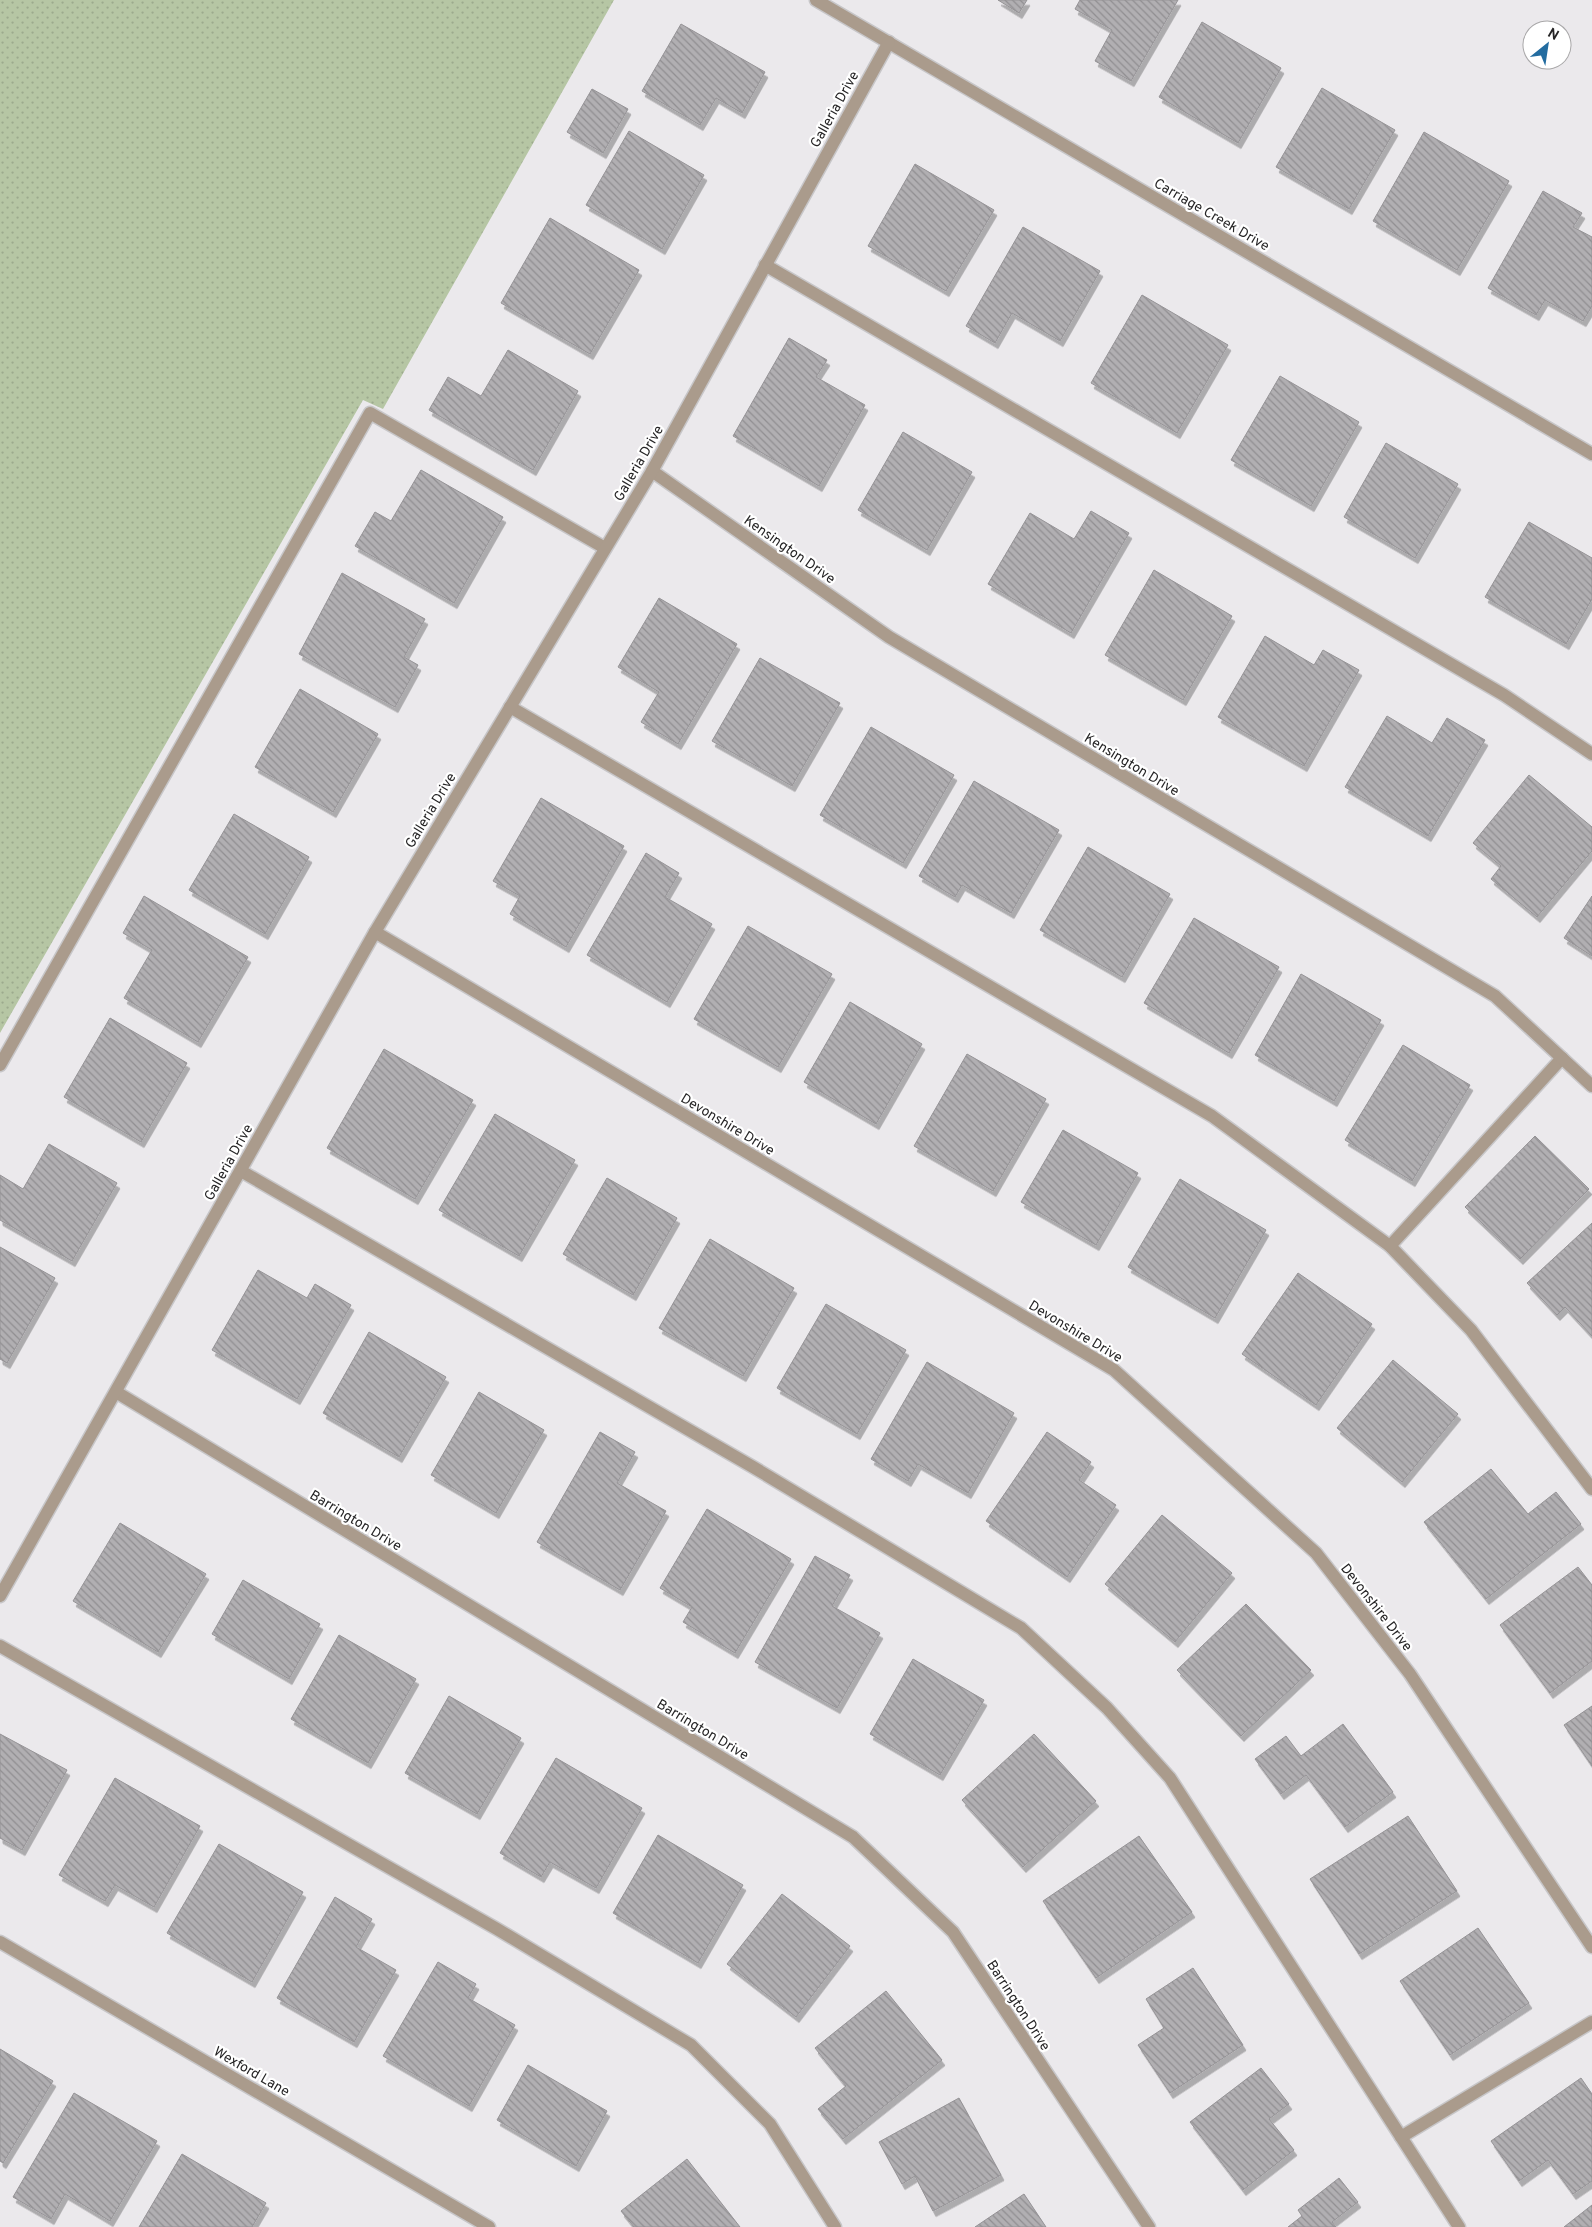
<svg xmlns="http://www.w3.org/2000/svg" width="1592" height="2227" font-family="Overpass,sans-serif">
<defs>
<pattern id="grass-dots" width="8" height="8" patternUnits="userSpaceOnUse" patternTransform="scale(1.25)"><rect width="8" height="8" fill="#b6c6a4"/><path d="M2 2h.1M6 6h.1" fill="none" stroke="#9caa8d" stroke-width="1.8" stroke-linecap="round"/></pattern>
<pattern id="building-back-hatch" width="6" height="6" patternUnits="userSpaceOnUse" patternTransform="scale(1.25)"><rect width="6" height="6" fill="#b1afb2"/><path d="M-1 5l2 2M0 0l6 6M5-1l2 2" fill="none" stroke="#908e91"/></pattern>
<filter id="shadow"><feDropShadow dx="3" dy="5.5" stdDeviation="0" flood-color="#0004"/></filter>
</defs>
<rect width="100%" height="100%" fill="#ebe9ec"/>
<polygon fill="url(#grass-dots)" points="0,0 614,0 383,409 363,400 0,1033"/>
<g fill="url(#building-back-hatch)" stroke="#959396" filter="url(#shadow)">
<polygon points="998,0 1027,0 1019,13"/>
<polygon points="1080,0 1178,0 1131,81 1095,61 1112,30 1075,9"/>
<polygon points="1202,22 1281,68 1238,143 1159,97"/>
<polygon points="681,24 765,72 742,113 716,98 700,125 642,91"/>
<polygon points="1322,88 1395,130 1349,209 1276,167"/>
<polygon points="592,89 628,109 603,153 567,132"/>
<polygon points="629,131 704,175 662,249 586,205"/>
<polygon points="1424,132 1509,181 1457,270 1373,221"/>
<polygon points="915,164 994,210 946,291 868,246"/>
<polygon points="1543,191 1582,213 1573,227 1592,237 1592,306 1583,321 1545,300 1536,315 1488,288"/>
<polygon points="550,218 639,270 590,354 501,303"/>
<polygon points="1023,227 1100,271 1060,341 1012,313 995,343 966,326"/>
<polygon points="1142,295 1228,345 1177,433 1091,383"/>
<polygon points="789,338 827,360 816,377 865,405 819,486 733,436"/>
<polygon points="508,350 578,391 533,470 429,410 448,377 481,396"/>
<polygon points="1280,376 1359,422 1311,506 1231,460"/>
<polygon points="903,432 972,472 927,550 858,510"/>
<polygon points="1386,443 1458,484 1415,558 1344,517"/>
<polygon points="421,470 503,517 454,603 355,546 375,512 391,521"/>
<polygon points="1091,511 1129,533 1071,633 988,584 1030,513 1074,539"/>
<polygon points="1529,522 1592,558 1592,599 1566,644 1485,597"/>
<polygon points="1154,570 1232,616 1183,700 1105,655"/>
<polygon points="342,573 425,619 404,657 418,665 395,707 299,654"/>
<polygon points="659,598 737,644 678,744 641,722 659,692 618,667"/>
<polygon points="1265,636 1314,665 1323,650 1359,670 1304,766 1218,717"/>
<polygon points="760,658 840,703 792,786 712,741"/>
<polygon points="300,689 378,734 333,812 255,767"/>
<polygon points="1387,716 1432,743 1447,718 1485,740 1428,836 1345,787"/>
<polygon points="871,727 954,775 903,863 820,815"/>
<polygon points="1529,775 1592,827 1592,851 1537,917 1491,879 1501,866 1473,843"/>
<polygon points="974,781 1059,830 1011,913 962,885 955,897 919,876"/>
<polygon points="541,798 624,846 566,947 510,914 520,896 493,881"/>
<polygon points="234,814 309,857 265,934 189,890"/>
<polygon points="1088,847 1170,894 1122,977 1040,930"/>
<polygon points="646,853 679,873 665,897 712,924 667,1002 587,955"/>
<polygon points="144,896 248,957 198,1042 124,998 152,950 123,933"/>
<polygon points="1592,896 1592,956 1564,938"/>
<polygon points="1194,918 1279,967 1229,1053 1144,1003"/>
<polygon points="748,926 832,974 778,1067 694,1019"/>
<polygon points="1301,974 1381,1020 1334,1101 1255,1055"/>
<polygon points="850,1002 922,1044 876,1124 804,1082"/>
<polygon points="110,1018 187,1063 141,1142 64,1097"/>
<polygon points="1403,1045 1470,1085 1412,1181 1345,1140"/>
<polygon points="384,1049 473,1100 415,1199 327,1148"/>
<polygon points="967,1054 1046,1099 993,1191 914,1146"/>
<polygon points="495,1114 575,1160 519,1256 439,1210"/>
<polygon points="1063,1130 1138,1173 1096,1245 1021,1202"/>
<polygon points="1535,1136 1589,1189 1520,1259 1465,1207"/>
<polygon points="49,1144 117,1183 72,1261 0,1220 0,1175 23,1189"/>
<polygon points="607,1178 677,1218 633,1295 563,1254"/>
<polygon points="1180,1179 1266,1230 1215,1318 1128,1267"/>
<polygon points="1592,1223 1592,1336 1565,1307 1557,1315 1527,1283"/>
<polygon points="710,1239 794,1288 743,1376 659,1328"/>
<polygon points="0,1247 55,1278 7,1363 0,1359"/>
<polygon points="258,1270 307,1298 315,1284 351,1305 297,1399 212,1350"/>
<polygon points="1298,1273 1372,1324 1316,1405 1242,1354"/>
<polygon points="826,1304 906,1350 857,1434 777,1388"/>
<polygon points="369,1332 446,1377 399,1457 323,1413"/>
<polygon points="1393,1360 1458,1414 1402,1482 1337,1428"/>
<polygon points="927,1362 1014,1413 968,1493 918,1464 908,1481 871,1459"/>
<polygon points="479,1392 544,1430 496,1513 431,1475"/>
<polygon points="600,1432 635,1452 617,1483 666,1511 620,1590 537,1542"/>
<polygon points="1047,1432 1091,1462 1079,1480 1116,1505 1067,1577 986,1521"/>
<polygon points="1491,1469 1528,1514 1556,1492 1581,1524 1486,1599 1424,1522"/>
<polygon points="707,1509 791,1559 735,1653 683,1622 692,1607 660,1588"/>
<polygon points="1162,1515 1232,1573 1175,1642 1105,1584"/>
<polygon points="120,1523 206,1574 158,1652 73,1601"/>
<polygon points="815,1556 850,1575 832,1606 880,1633 837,1708 755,1662"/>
<polygon points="1578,1567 1592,1585 1592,1661 1550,1693 1500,1625"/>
<polygon points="243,1580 320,1624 289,1679 212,1634"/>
<polygon points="1246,1604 1311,1670 1241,1736 1177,1670"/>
<polygon points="339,1635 416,1679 368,1763 291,1719"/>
<polygon points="913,1659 984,1700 940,1775 870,1734"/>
<polygon points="449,1696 521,1738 477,1814 405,1773"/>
<polygon points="1592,1706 1592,1766 1564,1725"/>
<polygon points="1343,1724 1393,1792 1345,1827 1306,1775 1281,1794 1255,1759 1286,1736 1301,1756"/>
<polygon points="0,1734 67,1770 22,1850 0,1838"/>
<polygon points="1034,1734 1096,1801 1023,1867 962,1800"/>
<polygon points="556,1758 642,1808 596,1888 550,1862 541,1877 500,1853"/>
<polygon points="115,1778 200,1826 154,1907 115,1885 105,1901 59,1875"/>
<polygon points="1408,1816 1457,1891 1359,1954 1310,1879"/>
<polygon points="658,1835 743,1885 698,1963 613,1913"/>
<polygon points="1139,1836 1192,1912 1096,1978 1043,1901"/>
<polygon points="219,1844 303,1892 252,1982 167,1933"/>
<polygon points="782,1894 850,1946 796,2017 727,1964"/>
<polygon points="335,1897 372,1919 356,1947 396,1970 354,2042 277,1998"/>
<polygon points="1478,1928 1529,2003 1450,2055 1400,1981"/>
<polygon points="438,1962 476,1984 468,1998 515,2025 469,2106 383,2056"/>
<polygon points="1193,1968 1243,2045 1170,2093 1138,2045 1164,2028 1146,1999"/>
<polygon points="886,1991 942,2060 843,2139 818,2109 846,2086 815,2048"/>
<polygon points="0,2049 53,2081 3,2163 0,2161"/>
<polygon points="528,2065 607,2111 576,2166 497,2120"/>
<polygon points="1261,2068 1289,2104 1269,2119 1294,2150 1243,2190 1190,2122"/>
<polygon points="1581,2078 1592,2094 1592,2181 1573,2194 1548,2160 1519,2181 1491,2141"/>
<polygon points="74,2093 157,2141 110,2221 65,2194 51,2219 13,2197"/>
<polygon points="959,2098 1001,2175 933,2211 915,2176 902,2184 879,2142"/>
<polygon points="182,2154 266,2203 252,2227 139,2227"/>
<polygon points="687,2159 740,2227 634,2227 621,2211"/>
<polygon points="1339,2178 1358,2202 1332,2222 1336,2227 1288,2227 1302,2216 1298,2210"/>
<polygon points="1024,2194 1046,2227 975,2227"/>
<polygon points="1592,2205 1592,2227 1564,2227"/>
</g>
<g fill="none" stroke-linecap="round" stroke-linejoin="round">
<defs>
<g id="service">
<polyline points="765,265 1504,695 1592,754"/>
<polyline points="510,707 1212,1116 1390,1246 1471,1330 1592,1489"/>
<polyline points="0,1065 370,413 605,548"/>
<polyline points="241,1171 753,1467 1021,1628 1107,1708 1170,1778 1459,2227"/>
<polyline points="1390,1246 1562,1058"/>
<polyline points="0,1646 497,1929 691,2045 770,2124 835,2227"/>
<polyline points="1401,2137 1592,2022"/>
</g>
<g id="minor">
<polyline points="816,0 1592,454"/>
<polyline points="652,471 889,637 1495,996 1592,1086"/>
<polyline points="375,932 1114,1370 1316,1553 1410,1674 1592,1947"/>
<polyline points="116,1392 853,1837 953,1932 1149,2227"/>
<polyline points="0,1596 375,932 652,471 889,42"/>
<polyline points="0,1942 489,2227"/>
</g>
</defs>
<use href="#service" stroke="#c7c6c8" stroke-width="15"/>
<use href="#minor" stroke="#c7c6c8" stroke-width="15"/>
<use href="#service" stroke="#aa9b8c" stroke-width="12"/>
<use href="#minor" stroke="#aa9b8c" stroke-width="12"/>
</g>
<g text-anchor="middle" stroke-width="4.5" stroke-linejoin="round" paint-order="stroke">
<g font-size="14" fill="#252425" stroke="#fff">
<text transform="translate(834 109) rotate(-61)" y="5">Galleria Drive</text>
<text transform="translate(1212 214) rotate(30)" y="5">Carriage Creek Drive</text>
<text transform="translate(638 463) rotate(-60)" y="5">Galleria Drive</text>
<text transform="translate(790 549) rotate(35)" y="5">Kensington Drive</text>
<text transform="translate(1132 764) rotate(31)" y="5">Kensington Drive</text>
<text transform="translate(430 810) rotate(-59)" y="5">Galleria Drive</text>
<text transform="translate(728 1124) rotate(31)" y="5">Devonshire Drive</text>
<text transform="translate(228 1162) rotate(-61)" y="5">Galleria Drive</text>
<text transform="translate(1076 1331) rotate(31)" y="5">Devonshire Drive</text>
<text transform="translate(356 1520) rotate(31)" y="5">Barrington Drive</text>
<text transform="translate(1377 1607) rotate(52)" y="5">Devonshire Drive</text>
<text transform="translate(703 1729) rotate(31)" y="5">Barrington Drive</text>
<text transform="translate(1019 2005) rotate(57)" y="5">Barrington Drive</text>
<text transform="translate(252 2071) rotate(30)" y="5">Wexford Lane</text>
</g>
</g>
<g transform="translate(1547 45) rotate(30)"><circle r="24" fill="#ffffff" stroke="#a8a7a8"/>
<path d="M0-4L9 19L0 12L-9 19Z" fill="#236ca0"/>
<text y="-8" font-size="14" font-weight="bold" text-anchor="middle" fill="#252425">N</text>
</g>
</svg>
